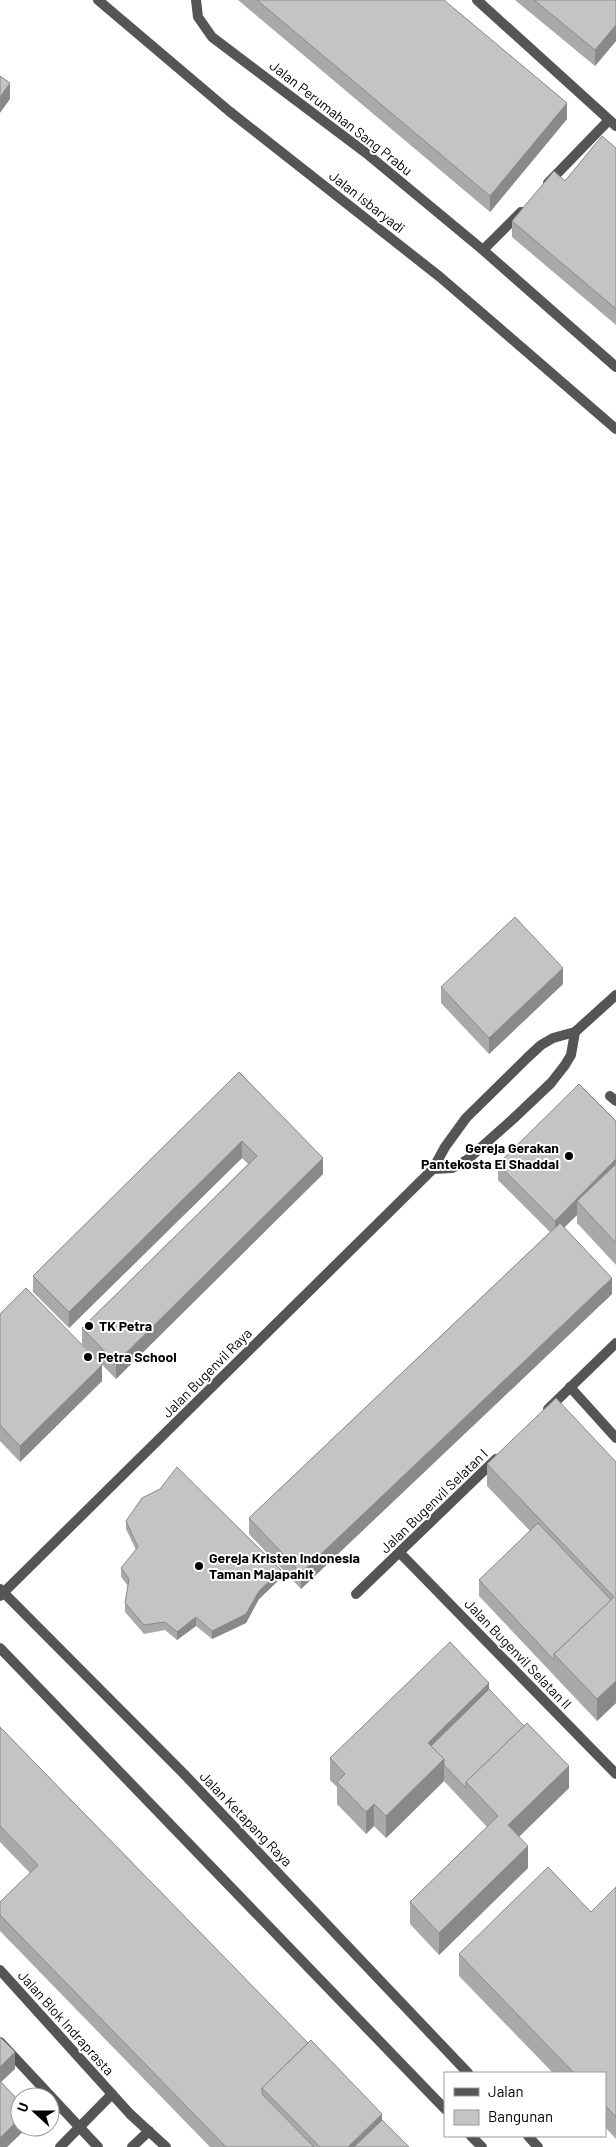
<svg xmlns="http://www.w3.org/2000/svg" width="616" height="2147" font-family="Barlow,sans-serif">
<rect width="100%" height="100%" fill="#fff"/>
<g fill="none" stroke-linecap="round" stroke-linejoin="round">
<g stroke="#555" stroke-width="10">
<polyline points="98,0 229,111 440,277 616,429"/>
<polyline points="196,0 198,17 212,37 366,153 483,250 616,367"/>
<polyline points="477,0 616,126"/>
<polyline points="548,183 609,120"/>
<polyline points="483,250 521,212"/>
<polyline points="610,1096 616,1101"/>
<polyline points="433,1169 452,1168 467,1160 513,1119 551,1083 565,1065 571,1055 575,1032"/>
<polyline points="570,1387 616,1438"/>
<polyline points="548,1409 616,1343"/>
<polyline points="400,1553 616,1774"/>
<polyline points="0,1589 184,1774 468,2073"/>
<polyline points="356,1594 496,1459"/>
<polyline points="0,1596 433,1169 445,1147 466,1118 528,1057 541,1045 553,1038 575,1032 616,995"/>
<polyline points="0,1648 445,2109"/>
<polyline points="0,1970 130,2114 166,2147"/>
<polyline points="0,2042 98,2147"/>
<polyline points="471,2136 482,2147"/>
<polyline points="528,2136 538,2147"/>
<polyline points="60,2147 112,2094"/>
<polyline points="132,2147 149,2131"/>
</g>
</g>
<g fill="#a9a9a9">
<polygon points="238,0 444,0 567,119 490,212"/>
<polygon points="515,0 616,0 616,41 595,66"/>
<polygon points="616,148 616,325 512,237 512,221 565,181"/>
<polygon points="563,984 489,1054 441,1003 441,987"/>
<polygon points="239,1072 323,1174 116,1379 82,1344 82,1328 248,1164 242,1158 69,1328 33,1292 33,1276"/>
<polygon points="616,1121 616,1265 577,1223 577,1215 564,1227 612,1294 301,1589 249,1534 249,1518 550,1232 498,1180 498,1164"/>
<polygon points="0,1314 102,1381 20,1462 0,1441"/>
<polygon points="616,1462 616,1703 597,1721 479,1596 479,1580 530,1531 487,1486 487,1464"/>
<polygon points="126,1521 281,1578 259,1599 246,1623 212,1639 196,1626 177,1640 165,1630 144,1634 125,1612 125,1603 128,1586 121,1577 121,1568 136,1550 126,1529"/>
<polygon points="489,1689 569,1788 519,1837 528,1868 439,1955 410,1924 410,1902 487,1827 444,1781 386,1838 374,1826 366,1834 337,1804 337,1787 330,1780 330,1758"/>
<polygon points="0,1727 382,2120 409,2147 210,2147 0,1931 0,1902 30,1873 0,1842"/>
<polygon points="616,1887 616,2139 605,2127 605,2073 553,2073 459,1976 459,1954 591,1912"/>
</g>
<g fill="#898989">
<polygon points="616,25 616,41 595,66 595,50"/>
<polygon points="10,83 10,99 0,113 0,97"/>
<polygon points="567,103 567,119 490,212 490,196"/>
<polygon points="563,968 563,984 489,1054 489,1038"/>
<polygon points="242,1141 242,1158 69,1328 69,1312"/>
<polygon points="323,1158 323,1174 116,1379 116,1363"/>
<polygon points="616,1159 616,1175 577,1201 577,1215 555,1237 555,1221"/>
<polygon points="612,1278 612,1294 301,1589 301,1573"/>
<polygon points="102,1365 102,1381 20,1462 20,1446"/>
<polygon points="281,1570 281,1578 259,1599 246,1623 212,1639 212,1631 259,1591"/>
<polygon points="196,1617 196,1626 177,1640 177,1632"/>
<polygon points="616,1681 616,1703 597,1721 597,1699"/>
<polygon points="489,1683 489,1705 436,1757 428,1743"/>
<polygon points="444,1759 444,1781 386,1838 386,1816"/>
<polygon points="569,1766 569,1788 508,1847 508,1825"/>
<polygon points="374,1804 374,1826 366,1834 366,1812"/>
<polygon points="528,1846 528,1868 439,1955 439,1933"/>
<polygon points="15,2052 15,2069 0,2083 0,2067"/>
<polygon points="382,2114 382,2136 371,2147 348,2147"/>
<polygon points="20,2118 20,2127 28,2127 7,2147 0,2147 0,2138"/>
</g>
<g fill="#c4c4c4" stroke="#898989">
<polygon points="257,0 444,0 567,103 490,196"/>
<polygon points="534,0 616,0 616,25 595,50"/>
<polygon points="0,76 10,83 0,97"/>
<polygon points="602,136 616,148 616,309 512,221 554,171 565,181"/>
<polygon points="515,917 563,968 489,1038 441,987"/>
<polygon points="239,1072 323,1158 116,1363 82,1328 257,1156 242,1141 69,1312 33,1276"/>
<polygon points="579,1084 616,1121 616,1159 555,1221 498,1164"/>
<polygon points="616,1164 616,1243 577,1201"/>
<polygon points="560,1223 612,1278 301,1573 249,1518"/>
<polygon points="26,1288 102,1365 20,1446 0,1425 0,1314"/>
<polygon points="556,1398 616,1462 616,1681 597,1699 554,1654 614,1597 487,1464"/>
<polygon points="177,1467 281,1570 259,1591 246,1614 212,1631 196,1617 177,1632 165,1622 144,1625 125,1603 129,1579 121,1568 138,1547 126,1521 142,1498 160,1489"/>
<polygon points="538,1523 611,1600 554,1654 554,1660 479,1580"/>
<polygon points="450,1642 489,1683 428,1743 444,1759 386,1816 374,1804 366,1812 337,1782 345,1774 330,1758"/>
<polygon points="489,1689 524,1726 466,1782 466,1788 444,1765 444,1759 431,1746"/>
<polygon points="527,1723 569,1766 508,1825 528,1846 439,1933 410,1902 498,1816 466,1782"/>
<polygon points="0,1727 308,2043 262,2088 262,2094 314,2147 226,2147 0,1915 0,1902 38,1865 0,1826"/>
<polygon points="548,1867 591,1912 616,1887 616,2117 605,2105 605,2073 574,2073 459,1954"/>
<polygon points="0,2037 15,2052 0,2067"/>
<polygon points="311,2040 382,2114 348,2147 320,2147 262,2088"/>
<polygon points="0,2081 20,2102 20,2118 0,2138"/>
<polygon points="382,2120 409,2147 354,2147"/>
</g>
<g fill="#000" stroke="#fff" stroke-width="2">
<circle cx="569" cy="1156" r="5"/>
<circle cx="89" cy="1326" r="5"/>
<circle cx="88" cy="1357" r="5"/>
<circle cx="199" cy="1566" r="5"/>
</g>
<g text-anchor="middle" stroke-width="4" stroke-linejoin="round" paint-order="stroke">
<g font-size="14" fill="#000" stroke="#fff">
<text transform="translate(341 118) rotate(38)" y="5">Jalan Perumahan Sang Prabu</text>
<text transform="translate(367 202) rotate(38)" y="5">Jalan Isbaryadi</text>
<text transform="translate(207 1373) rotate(-45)" y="5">Jalan Bugenvil Raya</text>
<text transform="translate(434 1501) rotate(-44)" y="5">Jalan Bugenvil Selatan I</text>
<text transform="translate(518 1654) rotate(46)" y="5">Jalan Bugenvil Selatan II</text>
<text transform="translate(246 1819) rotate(46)" y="5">Jalan Ketapang Raya</text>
<text transform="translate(66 2023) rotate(48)" y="5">Jalan Blok Indraprasta</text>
</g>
<g font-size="14" font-weight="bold" fill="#000" stroke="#fff" text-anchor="start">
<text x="559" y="1153" text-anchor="end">Gereja Gerakan<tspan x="559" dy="16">Pantekosta El Shaddai</tspan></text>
<text x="99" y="1331">TK Petra</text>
<text x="98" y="1362">Petra School</text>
<text x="209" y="1563">Gereja Kristen Indonesia<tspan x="209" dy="16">Taman Majapahit</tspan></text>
</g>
</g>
<rect x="444" y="2072" width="162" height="65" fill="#ffffff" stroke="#999999"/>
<rect x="454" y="2088" width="25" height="8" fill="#555555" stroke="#999999"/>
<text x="488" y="2097" font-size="15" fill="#000000">Jalan</text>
<rect x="454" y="2110" width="25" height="15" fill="#c4c4c4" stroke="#999999"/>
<text x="488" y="2122" font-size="15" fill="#000000">Bangunan</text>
<g transform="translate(35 2112) rotate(291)"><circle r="24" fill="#ffffff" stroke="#999999"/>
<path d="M0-4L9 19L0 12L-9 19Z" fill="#000000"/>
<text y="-8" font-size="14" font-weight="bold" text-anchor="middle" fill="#000000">U</text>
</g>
</svg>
